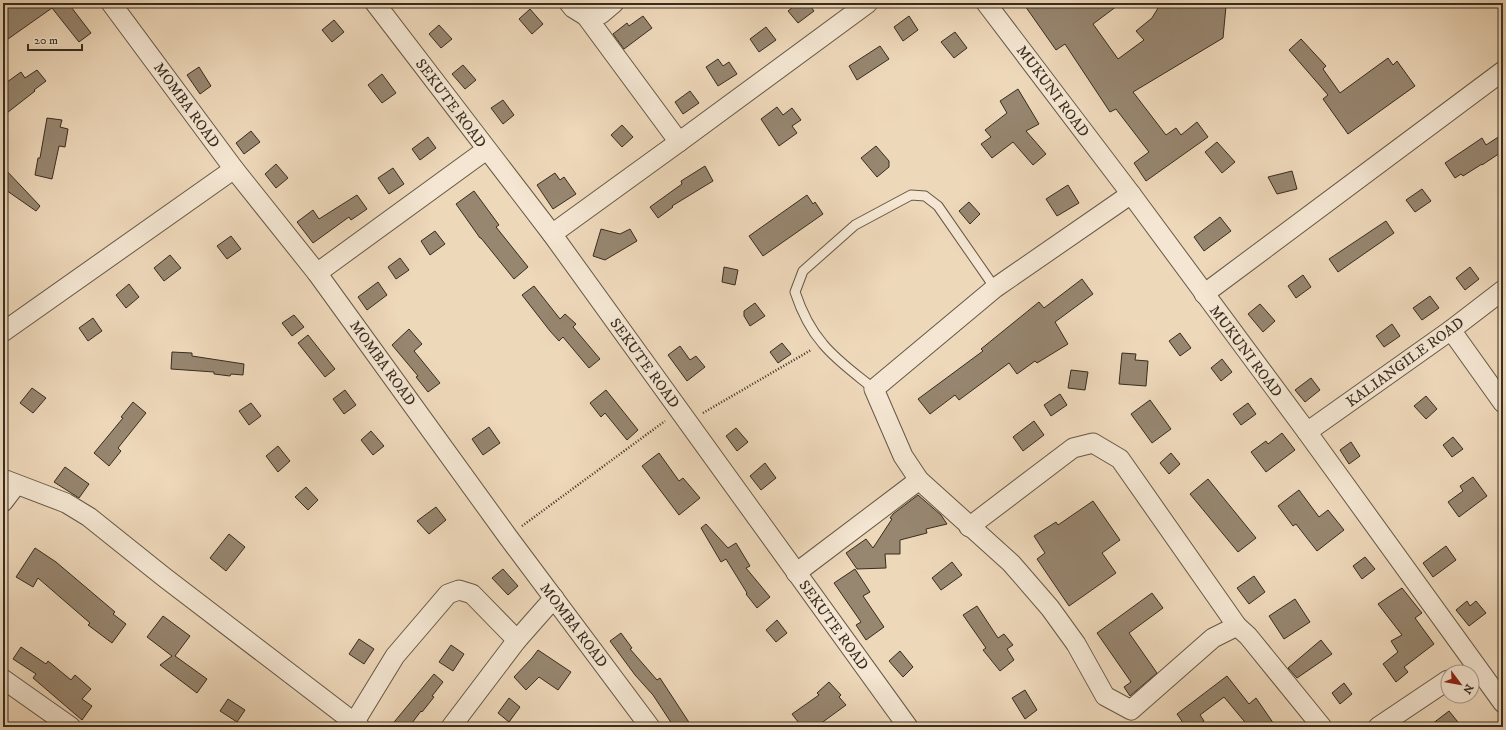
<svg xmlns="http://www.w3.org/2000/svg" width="1506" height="730" font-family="'IM FELL DW Pica',serif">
<rect width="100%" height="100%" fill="#eed8ba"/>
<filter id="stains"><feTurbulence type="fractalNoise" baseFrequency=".005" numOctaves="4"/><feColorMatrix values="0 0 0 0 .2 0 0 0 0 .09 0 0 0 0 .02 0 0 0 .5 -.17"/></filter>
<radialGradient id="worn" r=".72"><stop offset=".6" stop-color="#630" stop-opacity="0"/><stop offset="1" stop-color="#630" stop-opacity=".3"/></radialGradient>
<g fill="#978670" stroke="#382d1f">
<polygon points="10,3 68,3 91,33 79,42 52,8 8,39 3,31 3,8"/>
<polygon points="798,3 808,3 814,11 798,23 788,11"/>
<polygon points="1023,3 1121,3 1093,24 1118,59 1144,40 1136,31 1152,18 1161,3 1200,3 1226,6 1223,38 1133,92 1166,135 1176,128 1181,135 1197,122 1208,137 1146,181 1134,163 1149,152 1116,109 1110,112 1065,44 1056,50"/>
<polygon points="530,9 543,24 532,34 519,19"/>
<polygon points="643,16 652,28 624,49 613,34 627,23 629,26"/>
<polygon points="909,16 918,30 903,41 894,27"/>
<polygon points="334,20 344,32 332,42 322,30"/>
<polygon points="439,25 452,39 441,48 429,34"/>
<polygon points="766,27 776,40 759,52 750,39"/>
<polygon points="955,32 967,48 954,58 941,42"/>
<polygon points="1301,39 1326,66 1323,69 1340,93 1388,58 1393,65 1397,61 1415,86 1348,134 1323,99 1328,95 1289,50"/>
<polygon points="880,46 889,59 857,80 849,66"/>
<polygon points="718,59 723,66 729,62 737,74 718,86 706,67"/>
<polygon points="463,65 476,80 465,89 452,74"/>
<polygon points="199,67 211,86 200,94 187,75"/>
<polygon points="37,70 46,81 34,90 35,91 3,116 3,85 21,72 25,78"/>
<polygon points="382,74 396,93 382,103 368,85"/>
<polygon points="1018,89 1039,124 1026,131 1046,154 1033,165 1013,142 992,158 981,144 991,137 985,130 1007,113 1000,101"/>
<polygon points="690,91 699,103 683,114 675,102"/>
<polygon points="503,100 514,115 503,124 491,108"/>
<polygon points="777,107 783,115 792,108 801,120 792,126 797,133 779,146 761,119"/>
<polygon points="47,118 62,120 60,127 68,129 65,147 59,146 52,179 35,175 38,158 40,158"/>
<polygon points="622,125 633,137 622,147 611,135"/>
<polygon points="251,131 260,142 244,154 236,143"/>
<polygon points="1503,134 1503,151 1482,165 1482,164 1463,176 1461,174 1455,178 1445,163 1482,138 1486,145"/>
<polygon points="428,137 436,148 420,160 412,149"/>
<polygon points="1217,142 1235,162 1222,173 1205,152"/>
<polygon points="876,146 889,161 889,167 877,177 861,158"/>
<polygon points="276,164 288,178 276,188 265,174"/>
<polygon points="705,166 713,181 672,206 673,207 658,218 650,207 682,184 681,181"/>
<polygon points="3,167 40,206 36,211 3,188"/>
<polygon points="393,168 404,184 389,194 378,178"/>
<polygon points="1292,171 1297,189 1277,194 1268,177"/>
<polygon points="555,173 560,180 564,177 576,194 553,209 537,185"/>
<polygon points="1068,185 1079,203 1057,216 1046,199"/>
<polygon points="1422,189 1431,201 1415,212 1406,200"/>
<polygon points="474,191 499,225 496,227 528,267 514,279 481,238 480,238 456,204"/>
<polygon points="357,195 367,209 351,220 349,217 313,243 297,222 313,210 319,219"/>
<polygon points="807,195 813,204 815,202 823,214 763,256 749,236"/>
<polygon points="969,202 980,214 970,224 959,211"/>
<polygon points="1220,217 1231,231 1204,251 1194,237"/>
<polygon points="1386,221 1394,233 1338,272 1329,259"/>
<polygon points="601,229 620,234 630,229 637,241 605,260 593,256"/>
<polygon points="435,231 445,244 430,255 421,241"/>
<polygon points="231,236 241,249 227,259 217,246"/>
<polygon points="170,255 181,268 164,281 154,268"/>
<polygon points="400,258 409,270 396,279 388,267"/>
<polygon points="724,267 738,270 735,285 722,282"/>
<polygon points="1470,267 1479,279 1465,290 1456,278"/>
<polygon points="1303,275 1311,287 1296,298 1288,286"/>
<polygon points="1082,279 1093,294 1055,322 1068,344 1037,363 1035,361 1017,374 1009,363 959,400 955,395 930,414 918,399 983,351 981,349 1039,302 1044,308"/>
<polygon points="378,282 387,295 367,310 358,297"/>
<polygon points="129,284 139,297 126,308 116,295"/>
<polygon points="534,286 560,319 565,314 576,324 573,327 600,359 589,368 563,337 559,341 550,331 522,295"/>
<polygon points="1430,296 1439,308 1422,320 1413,308"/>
<polygon points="755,303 765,316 750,326 744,316 744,311"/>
<polygon points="1260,304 1275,321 1263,332 1248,314"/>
<polygon points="294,315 304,327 292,336 282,323"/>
<polygon points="93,318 102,331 88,341 79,328"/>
<polygon points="1392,324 1400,336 1384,347 1376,336"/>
<polygon points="409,329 422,344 414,351 440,383 428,392 416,377 418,376 392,345"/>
<polygon points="1180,333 1191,348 1180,356 1169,341"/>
<polygon points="308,335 335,369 325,377 298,343"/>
<polygon points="782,343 791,354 778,363 770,352"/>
<polygon points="680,346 690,360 696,356 705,367 687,381 668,355"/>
<polygon points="172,352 192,353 192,356 244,364 243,375 231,374 230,376 214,374 214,372 171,369"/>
<polygon points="1122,353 1136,354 1135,360 1148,361 1146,386 1119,384"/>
<polygon points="1222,359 1232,372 1221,381 1211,368"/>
<polygon points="1071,370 1088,372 1085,390 1068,388"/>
<polygon points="1311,378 1320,390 1305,402 1295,390"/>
<polygon points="32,388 46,398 33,413 20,403"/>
<polygon points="345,390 356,405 344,414 333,399"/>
<polygon points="606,390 638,430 627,440 605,413 601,417 590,403"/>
<polygon points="1060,394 1067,405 1051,416 1044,405"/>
<polygon points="1426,396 1437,409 1426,419 1414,406"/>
<polygon points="1150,400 1171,429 1152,443 1131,414"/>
<polygon points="133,402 146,413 118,448 121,451 109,466 94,453 123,418 121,417"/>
<polygon points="251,403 261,416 249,425 239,411"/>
<polygon points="1248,403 1256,414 1241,425 1233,414"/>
<polygon points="1034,421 1044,435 1023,451 1013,437"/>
<polygon points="489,427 500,443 483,455 472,439"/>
<polygon points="736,428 748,442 737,451 726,436"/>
<polygon points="371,431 384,446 373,455 361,440"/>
<polygon points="1282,433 1295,450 1266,472 1251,452 1266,441 1268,444"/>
<polygon points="1453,437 1463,449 1452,457 1443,445"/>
<polygon points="1351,442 1360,456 1349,464 1340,450"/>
<polygon points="278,446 290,461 278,472 266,456"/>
<polygon points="659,453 679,481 683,478 700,498 679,515 642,466"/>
<polygon points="1171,453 1180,464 1169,474 1160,463"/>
<polygon points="765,463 776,478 761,490 750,476"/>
<polygon points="65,467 89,484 79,498 54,482"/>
<polygon points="1473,477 1487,496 1459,517 1448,502 1463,491 1460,486"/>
<polygon points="1208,479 1256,538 1238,552 1190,494"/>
<polygon points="306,487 318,500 308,510 295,497"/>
<polygon points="1299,490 1319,517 1328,510 1344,530 1317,551 1296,524 1293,526 1278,506"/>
<polygon points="918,495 941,515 947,524 926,529 927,533 900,540 900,554 885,554 886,568 857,569 846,553 866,539 873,548 892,519 890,518 893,514"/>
<polygon points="1093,501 1120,540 1102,553 1116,573 1069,606 1037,559 1045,553 1034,536 1056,522 1058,525"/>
<polygon points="436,507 446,520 429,534 417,521"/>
<polygon points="706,524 728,548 736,543 750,566 746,568 770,597 757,608 746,594 747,593 726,559 721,562 701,528"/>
<polygon points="229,534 245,547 226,571 210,558"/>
<polygon points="1446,546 1456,560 1433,577 1423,563"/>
<polygon points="35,548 56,562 115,612 113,614 126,624 112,643 88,625 90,623 38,578 33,587 16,577"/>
<polygon points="1365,557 1375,569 1362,579 1353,566"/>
<polygon points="952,562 962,575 941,590 932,578"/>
<polygon points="503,569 518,586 508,595 492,578"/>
<polygon points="855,569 870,592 863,596 884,627 866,640 856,625 861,622 834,583"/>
<polygon points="1254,576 1265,592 1249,604 1237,588"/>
<polygon points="1402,588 1422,613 1415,618 1434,644 1404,667 1408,672 1396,682 1383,664 1398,652 1391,641 1402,635 1378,604"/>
<polygon points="1152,593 1163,608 1129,633 1157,673 1130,696 1124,687 1131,682 1097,633"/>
<polygon points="1295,599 1310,622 1284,639 1269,616"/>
<polygon points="1467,601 1470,606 1476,601 1486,613 1469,626 1456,610"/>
<polygon points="977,606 998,638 1004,634 1013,645 1007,649 1014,660 1000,671 983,650 986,648 963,615"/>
<polygon points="163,616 190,636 175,656 207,679 197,693 160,665 172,656 147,637"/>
<polygon points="777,620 787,633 776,642 766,630"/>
<polygon points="621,633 632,648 630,649 657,680 660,678 692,727 674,727 653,695 635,675 610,641"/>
<polygon points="359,639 374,649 364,664 349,654"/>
<polygon points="1321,640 1332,654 1297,678 1288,668"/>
<polygon points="451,645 464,654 453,671 439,662"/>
<polygon points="21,647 46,664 48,661 71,680 75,675 91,689 82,699 92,706 82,720 33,678 36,674 13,659"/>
<polygon points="538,650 571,672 558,690 539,677 526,690 514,677 532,658"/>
<polygon points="900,651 913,667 903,677 889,661"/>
<polygon points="434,674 443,682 432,696 434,697 422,712 421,711 409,727 390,727"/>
<polygon points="1227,676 1249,704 1256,698 1276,727 1249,727 1224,697 1200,715 1204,721 1196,727 1186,727 1177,714"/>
<polygon points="829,682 841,695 839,697 846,705 816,727 802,727 792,714 819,695 817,693"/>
<polygon points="1344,683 1352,694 1340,704 1332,693"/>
<polygon points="1025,690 1037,710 1025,719 1012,698"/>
<polygon points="509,698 520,707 509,722 498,713"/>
<polygon points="228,699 245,710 237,722 220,711"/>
<polygon points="1449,711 1462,727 1428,727"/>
</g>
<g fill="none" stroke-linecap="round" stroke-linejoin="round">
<defs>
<path id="lane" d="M874,389c-17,-14 -37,-28 -51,-45 -13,-15 -22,-34 -28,-52l8,-21 52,-46 56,-30 14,1 13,10 57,82"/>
<g id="street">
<polyline points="111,3 234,169 317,273 508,537 650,727"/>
<polyline points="375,3 552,234 908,727"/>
<polyline points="569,3 573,8 586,16 601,14 614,3"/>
<polyline points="986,3 1131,194 1307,432 1503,703"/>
<polyline points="586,16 679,142"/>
<polyline points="1131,194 995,288 874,389 903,456 919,480 1011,563 1050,608 1076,644 1105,696 1131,710 1213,638 1237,626"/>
<polyline points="552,234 679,142 868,3"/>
<polyline points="317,273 486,150"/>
<polyline points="1204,294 1503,71"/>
<polyline points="1451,330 1503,403"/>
<polyline points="3,332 234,169"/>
<polyline points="1307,432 1451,330 1503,290"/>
<polyline points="3,479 66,503 89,517 164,577 360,727"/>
<polyline points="3,502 16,485"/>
<polyline points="969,527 1073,448 1093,443 1120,459 1237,626 1248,636 1322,727"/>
<polyline points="796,573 919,480"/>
<polyline points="3,679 71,727"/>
<polyline points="354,723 395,656 448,594 459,590 472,594 517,640"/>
<polyline points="451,727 517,640 554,598"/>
<polyline points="1378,727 1448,680"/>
</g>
</defs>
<use href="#lane" stroke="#665846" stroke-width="11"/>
<use href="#street" stroke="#665846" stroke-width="21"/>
<g stroke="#382d1f" stroke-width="2.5" stroke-dasharray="1 2" stroke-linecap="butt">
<polyline points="703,413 811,350"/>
<polyline points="522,526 665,421"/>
</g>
<use href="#lane" stroke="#f4e6d2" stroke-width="9"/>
<use href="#street" stroke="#f4e6d2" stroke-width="19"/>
</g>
<g text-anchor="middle" stroke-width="3.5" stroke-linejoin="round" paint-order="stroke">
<g font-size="15" fill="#382d1f" stroke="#f4e6d2">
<text transform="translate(1053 91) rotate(53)" y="5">MUKUNI ROAD</text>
<text transform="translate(451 103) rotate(53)" y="5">SEKUTE ROAD</text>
<text transform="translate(187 105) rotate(54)" y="5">MOMBA ROAD</text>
<text transform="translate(1246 351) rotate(53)" y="5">MUKUNI ROAD</text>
<text transform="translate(1405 362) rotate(-36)" y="5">KALIANGILE ROAD</text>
<text transform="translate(383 363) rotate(54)" y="5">MOMBA ROAD</text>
<text transform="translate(645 363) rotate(54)" y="5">SEKUTE ROAD</text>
<text transform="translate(574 625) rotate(53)" y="5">MOMBA ROAD</text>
<text transform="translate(834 625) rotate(54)" y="5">SEKUTE ROAD</text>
</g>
</g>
<rect width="1506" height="730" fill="none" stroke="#eed8ba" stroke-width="16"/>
<rect x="4" y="4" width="1498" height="722" fill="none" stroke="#382d1f" stroke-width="2"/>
<rect x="8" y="8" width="1490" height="714" fill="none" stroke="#382d1f"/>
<g transform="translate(1460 684) rotate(122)"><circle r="19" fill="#f4e6d2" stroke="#a99c8a"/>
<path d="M0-3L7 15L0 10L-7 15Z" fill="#8f2418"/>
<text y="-6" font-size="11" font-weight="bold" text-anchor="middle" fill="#382d1f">N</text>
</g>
<path d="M28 44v6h54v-6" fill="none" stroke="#382d1f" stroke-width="2"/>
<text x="34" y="44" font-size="12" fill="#382d1f" stroke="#f4e6d2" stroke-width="3" paint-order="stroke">20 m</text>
<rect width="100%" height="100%" filter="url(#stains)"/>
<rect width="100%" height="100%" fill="url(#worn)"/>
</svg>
